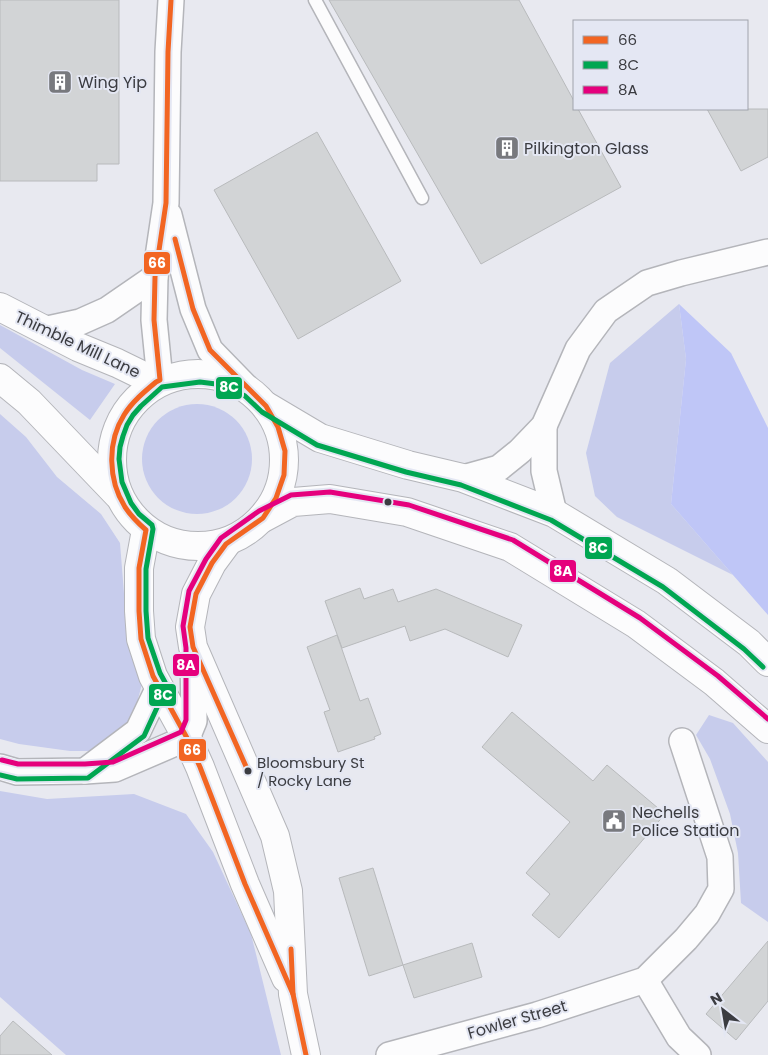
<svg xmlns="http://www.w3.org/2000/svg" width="768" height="1055" font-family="Poppins,sans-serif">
<rect width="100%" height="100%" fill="#e8e9f0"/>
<g fill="#c7ccec">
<polygon points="679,304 686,359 671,504 733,575 617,517 595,496 586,453 610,363"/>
<polygon points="0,325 82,370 115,384 90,420 0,348"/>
<circle cx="197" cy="459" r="55"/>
<polygon points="0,414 26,437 57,477 101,514 120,543 125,606 143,680 137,703 128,724 93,751 70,751 19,744 0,739"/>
<polygon points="709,715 733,723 768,762 768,922 741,903 738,853 730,814 710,759 696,735"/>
<polygon points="0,791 47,799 134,794 186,814 213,852 251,934 281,1055 66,1055 0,997"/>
</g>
<polygon fill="#bfc6f7" points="679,304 731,353 768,428 768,615 671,504 686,359"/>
<g fill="#d2d4d6" stroke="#b8babc">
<polygon points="0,0 119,0 119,164 97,164 97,181 0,181"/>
<polygon points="329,0 519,0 574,101 574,109 578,109 621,187 481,264"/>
<polygon points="707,109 768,109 768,157 741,171"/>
<polygon points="317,132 401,281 298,339 214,190"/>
<polygon points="360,588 364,599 393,589 398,602 436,589 522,625 508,657 445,629 410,641 405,626 342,648 325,601"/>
<polygon points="337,635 360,701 368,698 381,734 374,737 375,739 338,752 324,712 330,710 307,647"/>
<polygon points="512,712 593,781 607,765 665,814 559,938 532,915 550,894 526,873 570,822 482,747"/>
<polygon points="373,868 403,965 369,976 339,878"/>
<polygon points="768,941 768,1001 736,1040 706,1014"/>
<polygon points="472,943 482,977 414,998 403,965"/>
<polygon points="13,1021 52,1055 0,1055 0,1036"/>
</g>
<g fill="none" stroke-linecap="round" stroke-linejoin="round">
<defs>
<polyline id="service" points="315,0 422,198"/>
<g id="minor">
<polyline points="169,215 193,309 210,350 249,390"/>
<polyline points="43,330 80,322 107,310 155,277"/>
<polyline points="160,380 154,320 155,277 166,203 168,52 171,0"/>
<polyline points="544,426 544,471 554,513"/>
<polyline points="463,478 499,468 520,451 544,426 578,349 606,311 647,283 681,273 768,252"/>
<polyline points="0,767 17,772 85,771 115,769 187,738 194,721 193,649"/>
<polyline points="85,771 138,731 159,687"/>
<polyline points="645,980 679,1037 698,1055"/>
<polyline points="389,1055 537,1015 645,980 686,939 707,914 721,889 720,857 682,741"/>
</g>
<g id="tertiary">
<polyline points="146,530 139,568 139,611 141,639 153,676 187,738 200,767 245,884 286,978"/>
<polyline points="226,544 212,563 196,594 190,627 193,647 275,836 288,891 293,994 306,1055"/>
</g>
<g id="secondary">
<polyline points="0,307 78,347 117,363 156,382"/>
<circle cx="198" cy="460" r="86"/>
<polyline points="0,378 29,402 118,495"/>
<polyline points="266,406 320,438 408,465 463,478 554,513 667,581 749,643 768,662"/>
<polyline points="263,518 293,502 330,499 407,512 510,547 636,624 714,682 768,729"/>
</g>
</defs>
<use href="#service" stroke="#b4b5ba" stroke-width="15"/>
<use href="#minor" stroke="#b4b5ba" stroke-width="28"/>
<use href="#tertiary" stroke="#b4b5ba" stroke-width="30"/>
<use href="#secondary" stroke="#b4b5ba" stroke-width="30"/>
<use href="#service" stroke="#fcfcfd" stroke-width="12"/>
<use href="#minor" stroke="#fcfcfd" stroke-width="25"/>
<use href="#tertiary" stroke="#fcfcfd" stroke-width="28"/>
<use href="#secondary" stroke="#fcfcfd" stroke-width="28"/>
<defs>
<g id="bus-1">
<path d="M171,0l-3,52 -2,151 -11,74 -1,43 6,60 -4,2c-12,10 -24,20 -32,33 -17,27 -16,65 1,92 6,9 13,16 21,23l-7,38v43l2,28 12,37 34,62 13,29 45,117 48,110"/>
<polyline points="175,239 193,309 210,350 266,406 278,427 285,451 284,475 276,498 263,518 226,544 212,563 196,594 190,627 193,647 248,771"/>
<polyline points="291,949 293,994 306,1055"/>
</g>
<polyline id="bus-2" points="0,775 17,779 88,778 144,736 166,688 166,684 160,673 148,638 146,611 146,569 153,529 152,525 139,514 131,503 122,482 119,459 120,447 123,436 127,425 133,415 141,406 162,387 200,382 224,385 245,396 262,412 317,445 406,472 461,485 551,520 663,587 744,649 763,667"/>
<polyline id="bus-3" points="2,760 18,764 85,764 113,762 181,732 186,720 186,648 183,626 189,591 206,559 221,538 259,511 291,495 330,492 409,505 513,540 640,618 718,676 768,719"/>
</defs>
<use href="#bus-1" stroke="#e4e7f3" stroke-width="9"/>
<use href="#bus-2" stroke="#e4e7f3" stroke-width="9"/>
<use href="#bus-3" stroke="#e4e7f3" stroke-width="9"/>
<use href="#bus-1" stroke="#f26522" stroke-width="5"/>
<use href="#bus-2" stroke="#00a651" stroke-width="5"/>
<use href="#bus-3" stroke="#e5007d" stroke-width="5"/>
</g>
<defs>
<symbol id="building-square" viewBox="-11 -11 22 22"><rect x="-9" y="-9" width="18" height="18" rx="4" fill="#78797e" stroke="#e4e7f3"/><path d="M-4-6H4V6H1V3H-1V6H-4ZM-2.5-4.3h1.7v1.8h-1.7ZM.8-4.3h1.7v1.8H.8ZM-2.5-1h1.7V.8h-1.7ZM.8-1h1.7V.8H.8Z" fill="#fff"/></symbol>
<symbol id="civic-square" viewBox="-11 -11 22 22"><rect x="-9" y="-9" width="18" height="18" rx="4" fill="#78797e" stroke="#e4e7f3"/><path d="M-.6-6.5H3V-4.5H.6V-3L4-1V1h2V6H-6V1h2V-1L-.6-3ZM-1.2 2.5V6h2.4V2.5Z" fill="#fff"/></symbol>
</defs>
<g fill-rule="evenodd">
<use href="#building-square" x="46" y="68" width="28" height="28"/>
<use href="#building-square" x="493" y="134" width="28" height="28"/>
<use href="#civic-square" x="600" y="807" width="28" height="28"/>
</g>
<g fill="#3b3c41" stroke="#e4e7f3" stroke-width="2">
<circle cx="388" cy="502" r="4.5"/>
<circle cx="248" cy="771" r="4.5"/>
</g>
<g text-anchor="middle" stroke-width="4" stroke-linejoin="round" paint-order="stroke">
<g font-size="15" fill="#3b3c41" stroke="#e4e7f3" text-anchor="start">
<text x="257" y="768">Bloomsbury St<tspan x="257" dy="18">/ Rocky Lane</tspan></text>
</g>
<g font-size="16" fill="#3b3c41" stroke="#e4e7f3" text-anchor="start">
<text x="78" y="88">Wing Yip</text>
<text x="524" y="154">Pilkington Glass</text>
<text x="632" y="818">Nechells<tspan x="632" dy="18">Police Station</tspan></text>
</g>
<g font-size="16" fill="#3b3c41" stroke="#e4e7f3">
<text transform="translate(78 344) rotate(25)" y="6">Thimble Mill Lane</text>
<text transform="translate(517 1019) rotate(-16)" y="6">Fowler Street</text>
</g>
</g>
<g stroke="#e4e7f3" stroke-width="2">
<rect x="143" y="251" width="28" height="24" rx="5" fill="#f26522"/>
<rect x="215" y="376" width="28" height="24" rx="5" fill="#00a651"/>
<rect x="584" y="536" width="29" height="24" rx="5" fill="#00a651"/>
<rect x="549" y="559" width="28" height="24" rx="5" fill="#e5007d"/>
<rect x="172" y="653" width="28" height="24" rx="5" fill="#e5007d"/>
<rect x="148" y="683" width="29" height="24" rx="5" fill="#00a651"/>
<rect x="178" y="738" width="29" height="24" rx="5" fill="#f26522"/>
</g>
<g font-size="14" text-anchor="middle" font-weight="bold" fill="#fff">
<text x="157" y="268">66</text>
<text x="229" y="392">8C</text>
<text x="598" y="553">8C</text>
<text x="563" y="576">8A</text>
<text x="186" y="670">8A</text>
<text x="163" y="700">8C</text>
<text x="192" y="755">66</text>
</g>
<rect x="573" y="20" width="175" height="90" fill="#e4e7f3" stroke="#a0a3ac"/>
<rect x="583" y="36" width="25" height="8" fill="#f26522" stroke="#a0a3ac"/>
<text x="618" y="45" font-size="15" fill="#3b3c41">66</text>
<rect x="583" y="61" width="25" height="8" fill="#00a651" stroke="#a0a3ac"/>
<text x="618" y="70" font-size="15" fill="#3b3c41">8C</text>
<rect x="583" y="86" width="25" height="8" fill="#e5007d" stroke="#a0a3ac"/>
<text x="618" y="95" font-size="15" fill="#3b3c41">8A</text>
<g transform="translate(723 1010) rotate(329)" stroke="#e4e7f3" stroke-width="4" paint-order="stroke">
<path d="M0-4L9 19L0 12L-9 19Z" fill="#3b3c41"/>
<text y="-8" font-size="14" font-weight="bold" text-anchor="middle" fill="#3b3c41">N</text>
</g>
</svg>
